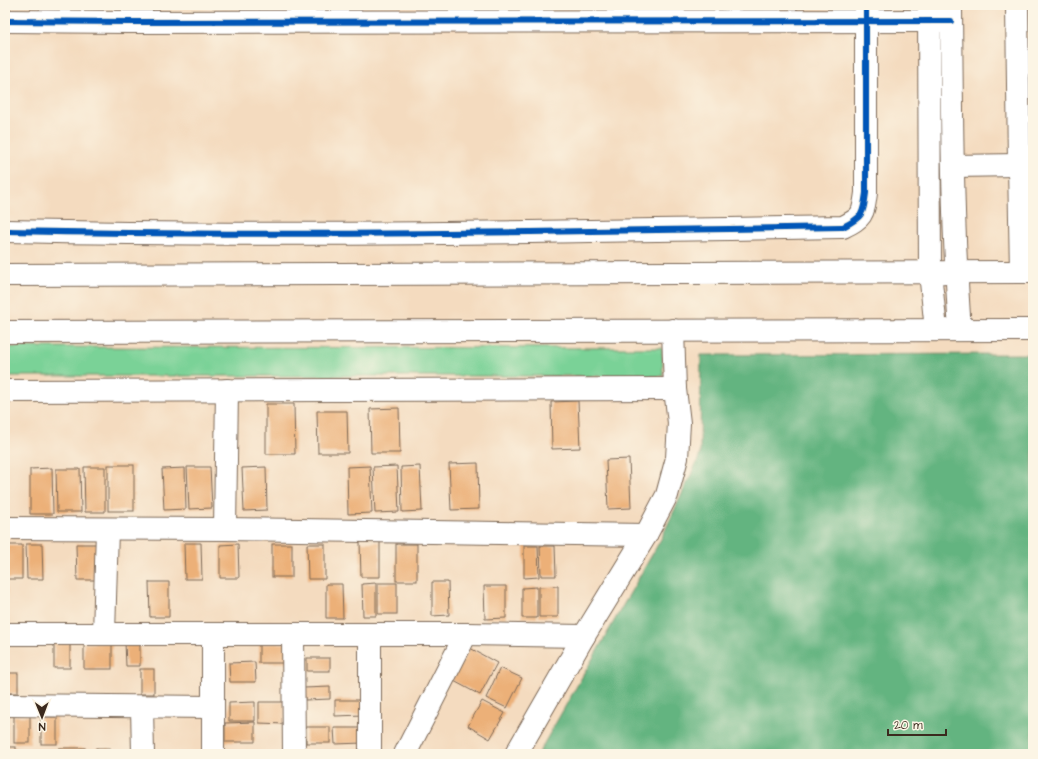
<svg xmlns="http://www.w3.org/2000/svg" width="1038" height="759" font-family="'Architects Daughter',sans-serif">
<rect width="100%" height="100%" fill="#fcf5e5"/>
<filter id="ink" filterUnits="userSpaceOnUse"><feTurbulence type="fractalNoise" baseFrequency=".025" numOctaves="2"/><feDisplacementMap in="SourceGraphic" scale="8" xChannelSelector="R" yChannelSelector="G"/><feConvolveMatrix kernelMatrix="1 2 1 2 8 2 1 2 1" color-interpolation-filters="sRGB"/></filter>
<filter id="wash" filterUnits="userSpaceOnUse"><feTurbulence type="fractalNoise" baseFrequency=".012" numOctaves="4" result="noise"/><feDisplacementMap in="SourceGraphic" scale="16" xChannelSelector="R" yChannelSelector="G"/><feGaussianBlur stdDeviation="0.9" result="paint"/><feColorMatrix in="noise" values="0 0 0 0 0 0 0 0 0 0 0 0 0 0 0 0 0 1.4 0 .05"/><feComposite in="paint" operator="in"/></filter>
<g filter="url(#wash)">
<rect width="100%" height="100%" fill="#f4dbbf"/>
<polygon fill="#7ad297" stroke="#5a7e5a" points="5,347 662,348 663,376 5,376"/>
<polygon fill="#63b480" stroke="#4f6f4f" points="1033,354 1033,754 538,754 661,539 700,455 701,355"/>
<g id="blocks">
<g fill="#ecb078">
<polygon points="578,401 580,448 552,449 551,402"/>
<polygon points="266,404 294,404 295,454 266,454"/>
<polygon points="399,408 400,453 371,453 370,409"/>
<polygon points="317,411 347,411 348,453 318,453"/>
<polygon points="629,459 631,508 608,509 606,460"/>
<polygon points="478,463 479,509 451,510 449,464"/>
<rect x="108" y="465" width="26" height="46"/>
<polygon points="370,466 372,513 348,514 347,467"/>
<polygon points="397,466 399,512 375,513 373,467"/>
<polygon points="420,466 422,511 402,512 401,467"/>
<polygon points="84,467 105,467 105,512 85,512"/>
<polygon points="187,467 210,467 212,508 189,509"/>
<polygon points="266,467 267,510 244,511 242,468"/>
<polygon points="52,468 53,514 30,514 30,469"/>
<polygon points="185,468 186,509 164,510 162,469"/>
<polygon points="56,469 80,469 81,512 57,512"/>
<polygon points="360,542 380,542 380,577 361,577"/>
<polygon points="184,543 201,543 202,579 185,579"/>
<polygon points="26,544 42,544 43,579 27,579"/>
<polygon points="76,544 97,544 97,580 77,580"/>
<polygon points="238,544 239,578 220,578 220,545"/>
<rect x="272" y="544" width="20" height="33"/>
<polygon points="307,544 325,544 325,579 308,579"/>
<rect x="396" y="544" width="21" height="37"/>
<polygon points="6,545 22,545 22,579 7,579"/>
<polygon points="524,546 538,546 539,577 524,578"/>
<polygon points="540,546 555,546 556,576 541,576"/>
<polygon points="149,582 169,582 169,617 150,617"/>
<polygon points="432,582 448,582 449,615 432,616"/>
<polygon points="376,583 376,616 363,616 362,584"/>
<rect x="378" y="583" width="19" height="31"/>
<polygon points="326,584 342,584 343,618 326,618"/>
<polygon points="484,586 506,586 506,618 485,619"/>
<polygon points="558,586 558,617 539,617 539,587"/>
<rect x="5" y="587" width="2" height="33"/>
<polygon points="537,587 537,618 522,618 522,588"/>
<polygon points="125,642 140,642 140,666 126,666"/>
<rect x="54" y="643" width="16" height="25"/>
<rect x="84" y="643" width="28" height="26"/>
<polygon points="287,643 288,663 259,663 259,644"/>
<polygon points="470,648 497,663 480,695 452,680"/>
<rect x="307" y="658" width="23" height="13"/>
<polygon points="255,662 256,682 230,682 229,663"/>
<polygon points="500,668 522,678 507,708 486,698"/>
<rect x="140" y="669" width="14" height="25"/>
<rect x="5" y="673" width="13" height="20"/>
<polygon points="330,687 330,699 305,700 304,688"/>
<polygon points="335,700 363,700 363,715 335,716"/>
<polygon points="482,701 505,713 490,739 468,726"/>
<polygon points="255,702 255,721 229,721 229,703"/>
<polygon points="259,702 285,702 285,724 259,723"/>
<rect x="14" y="716" width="16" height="27"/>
<rect x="41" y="717" width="16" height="27"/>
<polygon points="255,722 255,742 225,742 225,723"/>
<rect x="306" y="727" width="24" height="16"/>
<polygon points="334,728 362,728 363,743 335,744"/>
<rect x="5" y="747" width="11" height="7"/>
<rect x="59" y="748" width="26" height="6"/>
<rect x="96" y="748" width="14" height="6"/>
</g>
</g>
</g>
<g filter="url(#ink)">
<use href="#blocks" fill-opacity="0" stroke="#7c6856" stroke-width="1"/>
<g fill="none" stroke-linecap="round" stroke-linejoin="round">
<defs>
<g id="minor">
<polyline points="929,5 930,272 936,330"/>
<path d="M951,5c1,108 1,217 9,325"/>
<polyline points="1017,5 1019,165 1021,272"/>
<polyline points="5,21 129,22 951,21"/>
<polyline points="953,166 1019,165"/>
<path d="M5,231c279,6 558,1 838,-4 20,-10 20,-12 23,-34v-188"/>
<polyline points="5,275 1033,272"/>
<polyline points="5,332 1033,330"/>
<polyline points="5,391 675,389"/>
<polyline points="5,528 225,529 646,535"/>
<polyline points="225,529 227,390"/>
<polyline points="5,634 466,634 584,636"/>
<polyline points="104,634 107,529"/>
<polyline points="213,634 213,754"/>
<polyline points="293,634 294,754"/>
<polyline points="5,705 213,707"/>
<polyline points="142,707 143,754"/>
<polyline points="370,754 370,634"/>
<polyline points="405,754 466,634"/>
<polyline points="516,754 584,636 646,535 667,495 677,458 679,423 675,389 673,330"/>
</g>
</defs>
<use href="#minor" stroke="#7c6856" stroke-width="24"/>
<use href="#minor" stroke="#fff" stroke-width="22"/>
<defs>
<g id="cycleway">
<polyline points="5,21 129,22 951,21"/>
<path d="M5,231c279,6 558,1 838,-4 20,-10 20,-12 23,-34v-188"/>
</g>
</defs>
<use href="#cycleway" stroke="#fcf5e5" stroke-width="8"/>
<use href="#cycleway" stroke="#0057b8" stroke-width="6"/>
</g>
</g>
<rect width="1038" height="759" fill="none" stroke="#fcf5e5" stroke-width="20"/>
<g transform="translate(42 717) rotate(179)" stroke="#fcf5e5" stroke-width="3" paint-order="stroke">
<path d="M0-3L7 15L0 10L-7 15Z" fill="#3b2a1e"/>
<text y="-6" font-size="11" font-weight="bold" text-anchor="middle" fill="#3b2a1e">N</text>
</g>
<path d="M888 729v6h58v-6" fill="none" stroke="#3b2a1e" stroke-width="2"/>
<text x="894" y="729" font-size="12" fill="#3b2a1e" stroke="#fcf5e5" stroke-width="3" paint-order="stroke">20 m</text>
</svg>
